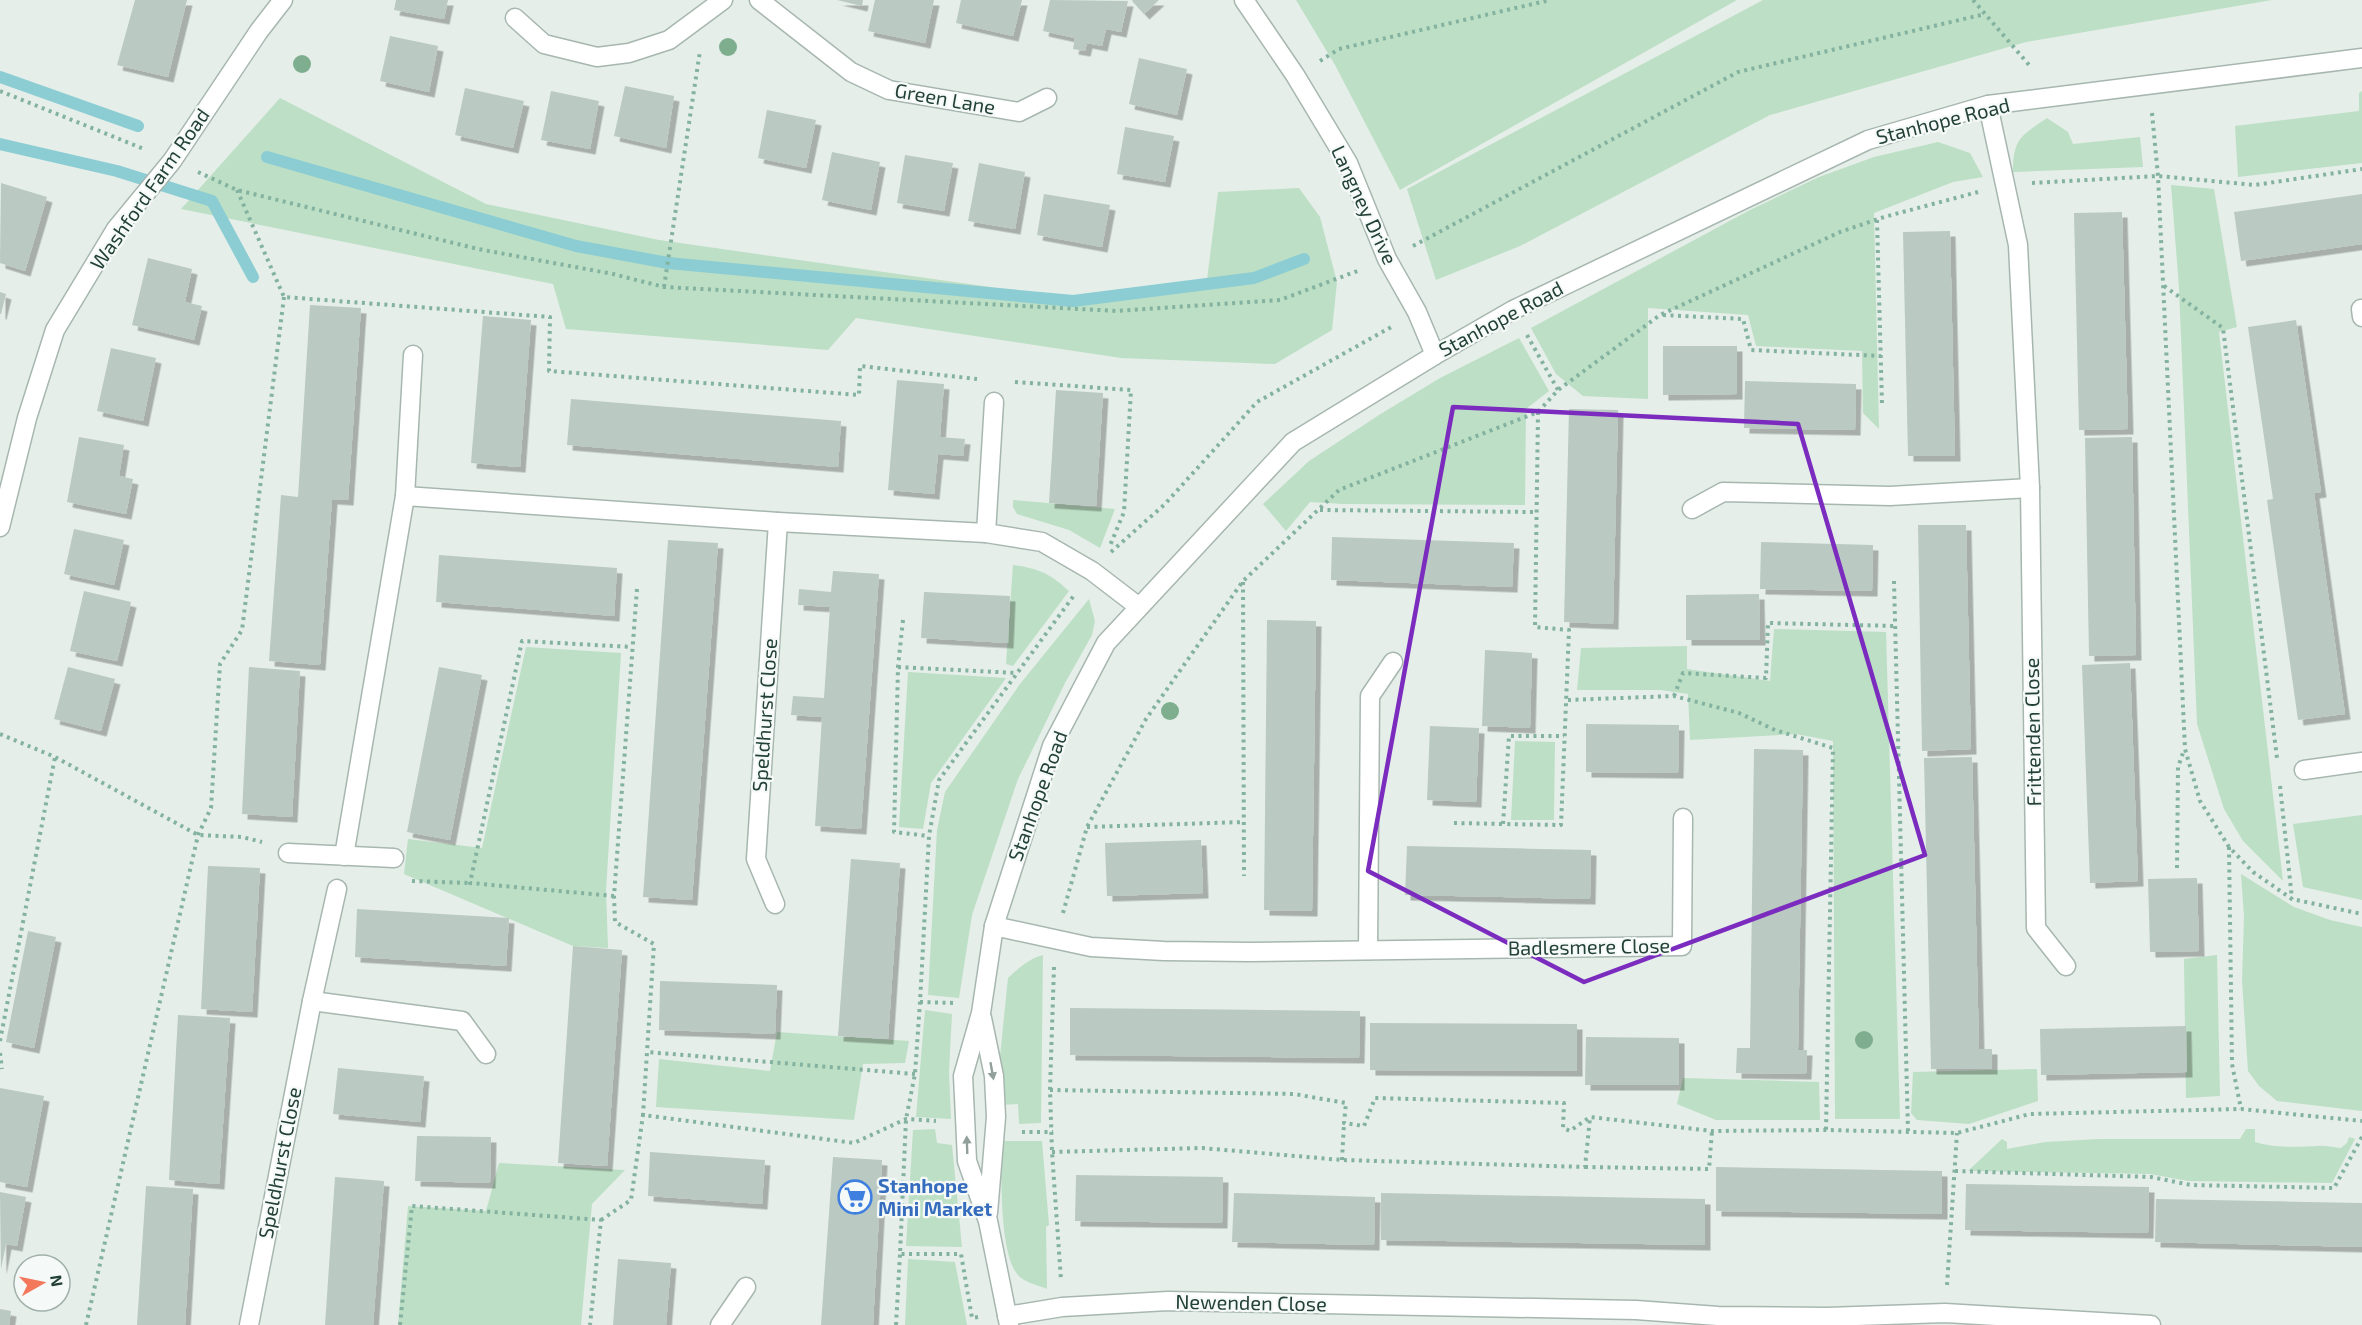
<svg xmlns="http://www.w3.org/2000/svg" width="2362" height="1325" font-family="'Exo 2',sans-serif">
<defs>
<filter id="shadow"><feDropShadow dx="5.5" dy="5.5" stdDeviation="0" flood-color="#0004"/></filter>
</defs>
<rect width="100%" height="100%" fill="#e5eee9"/>
<g fill="#bddfc5">
<polygon points="1296,0 1737,0 1400,190 1335,65"/>
<polygon points="1763,0 2272,0 2026,42 1770,115 1520,246 1436,280 1407,189"/>
<polygon points="2362,91 2362,163 2238,177 2235,126 2359,111 2359,93"/>
<polygon points="280,98 486,204 659,240 1060,297 1207,280 1218,192 1299,188 1320,217 1337,282 1332,330 1275,364 1121,358 856,318 828,350 566,329 553,284 181,209"/>
<path d="M2047,118l21,14 5,12 67,-7 3,30 -130,5c0,-34 8,-36 34,-54z"/>
<polygon points="1938,142 1970,153 1983,177 1953,182 1874,213 1879,429 1863,413 1862,351 1756,346 1748,315 1648,308 1648,399 1583,396 1556,374 1531,328 1750,210 1819,177 1874,157"/>
<polygon points="2171,185 2214,189 2237,327 2219,332 2283,881 2243,841 2224,809 2197,724 2179,288"/>
<polygon points="1519,338 1549,391 1526,409 1525,505 1344,504 1310,502 1286,531 1263,504 1309,461 1379,415 1440,378"/>
<polygon points="1013,500 1115,509 1100,548 1069,530 1017,514 1013,507"/>
<path d="M1013,565c25,3 38,9 56,26l-56,75 -7,-2z"/>
<polygon points="1089,599 1095,621 1092,635 1065,683 1018,779 972,915 959,998 928,995 937,830 945,792 1020,684"/>
<polygon points="1774,629 1886,632 1900,1119 1835,1119 1833,741 1796,734 1690,740 1688,694 1661,690 1577,690 1581,648 1687,646 1687,669 1770,681"/>
<polygon points="526,647 621,653 606,890 608,948 573,946 404,874 408,839 482,848"/>
<polygon points="908,672 1006,678 931,783 923,829 899,827"/>
<polygon points="1515,741 1555,742 1554,820 1511,820"/>
<polygon points="2362,815 2362,900 2303,887 2293,824"/>
<polygon points="2241,874 2294,907 2330,920 2362,927 2362,1111 2277,1101 2259,1086 2248,1071 2242,980 2244,916"/>
<path d="M1043,955l-2,168 -22,1 -1,-20 -17,1 -3,-29 10,-98c11,-10 20,-19 35,-23z"/>
<polygon points="2217,955 2220,1096 2186,1098 2184,959"/>
<polygon points="925,1010 952,1014 949,1072 951,1119 916,1117"/>
<polygon points="777,1032 909,1041 905,1063 863,1064 854,1120 656,1107 659,1059 770,1071"/>
<polygon points="2037,1069 2038,1101 1969,1124 1917,1120 1911,1113 1913,1072"/>
<polygon points="1683,1078 1819,1082 1820,1120 1716,1120 1677,1104"/>
<polygon points="935,1129 937,1143 952,1145 962,1247 906,1246 913,1130"/>
<path d="M2246,1129h9v13c18,6 43,5 62,4 8,-1 17,2 24,2l6,-5 2,-6 6,2 -23,44 -144,-2 -38,-7 -182,-3 34,-32 5,3v7l38,-7 54,-3h141z"/>
<path d="M1001,1141h41l7,84 -3,2 1,62c-7,-3 -19,-6 -26,-11 -23,-18 -19,-108 -20,-137z"/>
<polygon points="499,1163 625,1170 592,1204 581,1325 398,1325 408,1206 486,1211"/>
<polygon points="908,1259 955,1262 967,1325 905,1325"/>
</g>
<g fill="none" stroke-linecap="round" stroke-linejoin="round">
<g stroke="#8ccdd4" stroke-width="12">
<polyline points="0,77 138,126"/>
<polyline points="0,144 117,171 212,201 253,277"/>
<polyline points="267,157 576,246 668,263 1073,301 1254,278 1304,259"/>
</g>
</g>
<g fill="#bac9c2" filter="url(#shadow)">
<polygon points="135,0 187,0 168,77 117,65"/>
<polygon points="396,0 448,0 444,19 394,10"/>
<polygon points="837,0 863,0 862,6"/>
<polygon points="875,0 934,0 925,43 868,31"/>
<polygon points="961,0 1022,0 1013,36 956,23"/>
<polygon points="1050,0 1128,1 1121,32 1106,29 1102,46 1087,43 1085,51 1073,49 1075,38 1043,31"/>
<polygon points="1133,0 1159,0 1144,14 1132,1"/>
<polygon points="390,36 438,46 429,92 380,81"/>
<polygon points="1139,58 1187,69 1177,115 1129,104"/>
<polygon points="625,86 674,96 666,148 614,136"/>
<polygon points="465,88 524,101 513,148 455,135"/>
<polygon points="551,91 599,101 590,149 541,140"/>
<polygon points="767,110 816,120 806,168 758,158"/>
<polygon points="1125,127 1174,136 1165,182 1117,174"/>
<polygon points="832,152 880,162 871,210 822,200"/>
<polygon points="905,155 953,163 944,211 897,203"/>
<polygon points="979,163 1025,172 1015,229 968,221"/>
<polygon points="1,183 47,197 25,271 0,263"/>
<polygon points="1044,194 1110,205 1102,247 1037,235"/>
<polygon points="2362,194 2362,244 2241,261 2234,212"/>
<polygon points="2122,212 2128,429 2079,430 2074,213"/>
<polygon points="1950,231 1955,456 1908,456 1903,232"/>
<polygon points="148,258 192,269 185,302 202,306 194,340 132,325"/>
<polygon points="0,292 6,294 1,314 0,314"/>
<polygon points="310,305 361,308 348,500 332,499 320,665 269,661 281,495 298,497"/>
<polygon points="483,316 531,320 520,467 471,463"/>
<polygon points="2296,320 2321,492 2314,493 2345,714 2298,720 2267,500 2273,499 2248,327"/>
<polygon points="1663,346 1737,346 1737,394 1663,395"/>
<polygon points="111,348 156,358 143,421 97,411"/>
<polygon points="897,380 944,384 940,437 965,439 963,456 938,454 934,494 888,490"/>
<polygon points="1745,381 1856,384 1855,430 1744,428"/>
<polygon points="1056,390 1103,393 1096,506 1049,503"/>
<polygon points="571,399 841,421 838,467 567,445"/>
<polygon points="1569,409 1618,410 1613,624 1564,622"/>
<polygon points="79,437 124,445 119,476 133,479 126,514 67,502"/>
<polygon points="2132,437 2136,655 2089,656 2085,438"/>
<polygon points="1918,525 1966,525 1971,749 1922,751"/>
<polygon points="74,529 124,540 114,585 64,574"/>
<polygon points="1332,537 1514,543 1512,587 1331,580"/>
<polygon points="668,540 718,543 692,900 643,897"/>
<polygon points="1761,542 1873,545 1872,591 1760,589"/>
<polygon points="439,555 617,568 614,616 436,602"/>
<polygon points="833,571 879,574 861,829 815,826 822,717 791,715 793,696 824,698 830,607 798,605 799,589 831,592"/>
<polygon points="84,591 131,602 117,661 70,651"/>
<polygon points="924,592 1010,596 1008,643 921,638"/>
<polygon points="1759,594 1760,640 1686,640 1686,595"/>
<polygon points="1267,620 1316,621 1312,911 1264,910"/>
<polygon points="1485,650 1532,653 1530,728 1482,726"/>
<polygon points="2130,663 2138,881 2090,883 2082,665"/>
<polygon points="68,667 115,679 101,731 54,719"/>
<polygon points="249,667 300,671 292,817 242,814"/>
<polygon points="439,667 482,675 450,840 407,832"/>
<polygon points="1586,724 1679,725 1678,773 1586,772"/>
<polygon points="1430,726 1479,728 1476,802 1427,800"/>
<polygon points="1754,749 1803,750 1798,1050 1807,1050 1806,1074 1736,1073 1737,1048 1750,1048"/>
<polygon points="1972,757 1979,1049 1992,1049 1992,1069 1931,1069 1924,758"/>
<polygon points="1201,840 1203,893 1107,896 1105,843"/>
<polygon points="1407,846 1591,850 1590,899 1405,895"/>
<polygon points="851,859 900,863 888,1039 838,1036"/>
<polygon points="208,866 260,868 252,1012 201,1009"/>
<polygon points="2197,878 2199,951 2150,952 2148,879"/>
<polygon points="357,909 509,918 506,966 355,957"/>
<polygon points="28,931 56,937 34,1048 6,1042"/>
<polygon points="573,946 622,950 607,1166 558,1163"/>
<polygon points="660,981 777,985 775,1034 659,1030"/>
<polygon points="1070,1008 1360,1011 1359,1058 1070,1055"/>
<polygon points="178,1015 230,1018 219,1184 169,1180"/>
<polygon points="1370,1023 1577,1024 1577,1071 1370,1070"/>
<polygon points="2186,1026 2187,1072 2041,1075 2040,1029"/>
<polygon points="1586,1037 1679,1038 1679,1085 1585,1085"/>
<polygon points="338,1068 424,1076 420,1122 333,1114"/>
<polygon points="0,1088 44,1096 27,1187 0,1182"/>
<polygon points="417,1136 491,1137 490,1183 415,1181"/>
<polygon points="650,1152 765,1160 762,1204 648,1196"/>
<polygon points="833,1157 882,1160 873,1325 821,1325"/>
<polygon points="1716,1167 1942,1171 1942,1214 1716,1211"/>
<polygon points="1076,1175 1223,1177 1222,1223 1075,1221"/>
<polygon points="335,1177 384,1181 373,1325 325,1325"/>
<polygon points="1966,1184 2149,1187 2148,1233 1965,1230"/>
<polygon points="146,1186 193,1189 185,1325 137,1325"/>
<polygon points="0,1192 26,1197 17,1246 6,1244 1,1269"/>
<polygon points="1234,1193 1375,1197 1374,1245 1232,1242"/>
<polygon points="1381,1193 1705,1199 1705,1245 1381,1240"/>
<polygon points="2156,1199 2362,1203 2362,1247 2155,1242"/>
<polygon points="618,1259 671,1263 666,1325 613,1325"/>
<polygon points="0,1309 11,1311 9,1325 0,1325"/>
</g>
<g fill="none" stroke-linecap="round" stroke-linejoin="round">
<defs>
<g id="minor">
<polyline points="759,0 851,72 889,90 1019,112 1047,98"/>
<polyline points="1244,0 1295,75 1348,163 1387,259 1417,312 1435,355"/>
<polyline points="515,18 544,44 597,57 629,53 669,40 723,0"/>
<polyline points="1988,105 2018,245 2030,488 2036,928 2066,966"/>
<polyline points="2361,309 2362,317"/>
<polyline points="405,496 778,522 986,533 1042,542 1092,571 1139,607"/>
<polyline points="1692,509 1723,492 1890,496 2030,488"/>
<polyline points="0,527 27,418 55,330 116,229 172,161 259,31 283,0"/>
<polyline points="986,533 994,402"/>
<polyline points="2304,770 2362,762"/>
<polyline points="288,853 394,858"/>
<polyline points="344,856 405,496 413,355"/>
<polyline points="775,904 756,859 778,522"/>
<polyline points="994,926 1091,947 1164,951 1250,952 1682,946 1683,818"/>
<polyline points="1368,950 1370,696 1393,662"/>
<polyline points="312,1001 462,1021 486,1054"/>
<polyline points="982,1018 994,1076 996,1117 988,1213"/>
<polyline points="1007,1316 1062,1307 1168,1301 1636,1310 1718,1316 1827,1317 1945,1313 2151,1325"/>
<polyline points="249,1325 312,1001 337,889"/>
<polyline points="720,1325 746,1287"/>
<polyline points="1009,1325 988,1221 967,1161 965,1117 963,1076 981,1013 994,926 1052,746 1106,643 1293,442 1435,355 1513,310 1868,140 1988,105 2362,58"/>
</g>
</defs>
<use href="#minor" stroke="#a7b7b0" stroke-width="21"/>
<g stroke="#84b2a1" stroke-width="4" stroke-dasharray="3 4.5" stroke-linecap="butt">
<polyline points="1973,0 2030,66"/>
<polyline points="1320,61 1339,49 1550,0"/>
<polyline points="0,91 144,149"/>
<polyline points="2152,113 2158,176 2185,749 2200,801 2229,847 2253,872 2292,899 2362,914"/>
<polyline points="198,172 237,190 478,249 613,274 664,287 1117,311 1280,300 1360,270"/>
<polyline points="2032,183 2158,176 2255,185 2362,169"/>
<polyline points="237,190 284,297 550,317 549,371 859,395 860,366 977,379"/>
<polyline points="1877,220 1882,404"/>
<polyline points="1413,246 1738,72 1985,14"/>
<polyline points="2164,286 2223,328 2277,758"/>
<polyline points="664,287 700,51"/>
<polyline points="1663,315 1743,319 1751,350 1881,356"/>
<polyline points="1527,335 1558,390"/>
<polyline points="1015,382 1131,390 1124,512 1109,548"/>
<polyline points="1538,412 1535,627 1569,630 1561,825 1503,824 1509,736 1564,736"/>
<polyline points="1320,510 1535,512"/>
<polyline points="1111,552 1165,504 1257,402 1393,326"/>
<polyline points="1894,581 1908,1131"/>
<polyline points="1243,582 1244,876"/>
<polyline points="637,589 614,896 615,922 654,944 647,1052"/>
<polyline points="903,620 898,667 894,832 929,836"/>
<polyline points="898,667 1016,673"/>
<polyline points="1674,696 1683,673 1766,678 1768,623 1894,626"/>
<polyline points="1568,700 1674,696 1739,713 1775,730 1833,748 1826,1130"/>
<polyline points="0,734 55,757 198,835 242,837 262,842"/>
<polyline points="2280,786 2292,899"/>
<polyline points="1454,823 1503,824"/>
<polyline points="1087,827 1244,822"/>
<polyline points="2229,847 2232,1064 2241,1109"/>
<polyline points="2177,868 2178,767 2184,750"/>
<polyline points="412,881 470,883"/>
<polyline points="614,896 470,883 522,641 632,647"/>
<polyline points="1063,913 1087,827 1146,719 1243,581 1339,490 1538,412 1558,390 1660,315 1840,232 1884,217 1978,192"/>
<polyline points="1054,967 1050,1090 1052,1152 1061,1280"/>
<polyline points="920,1002 956,1003"/>
<polyline points="0,1041 55,757"/>
<polyline points="0,1053 2,1069"/>
<polyline points="915,1074 647,1052 643,1115 854,1143 906,1119 936,1121"/>
<polyline points="1050,1090 1294,1094 1346,1103 1344,1123 1364,1126 1375,1098 1564,1103 1563,1128 1570,1131 1590,1117 1712,1131 1826,1130 1957,1133 2030,1114 2241,1109 2362,1121"/>
<polyline points="1022,1132 1053,1132"/>
<polyline points="1052,1152 1202,1148 1342,1160 1585,1167 1590,1118"/>
<polyline points="1342,1160 1344,1123"/>
<polyline points="1585,1167 1709,1169 1712,1131"/>
<polyline points="1955,1171 2151,1177 2191,1185 2334,1188 2362,1137"/>
<polyline points="601,1220 631,1200 643,1115"/>
<polyline points="1947,1285 1957,1133"/>
<polyline points="978,1317 972,1318 961,1254 900,1254 906,1119 915,1074 920,1002 929,836 939,780 1075,594"/>
<polyline points="86,1325 198,835 211,808 220,664 242,630 284,297"/>
<polyline points="400,1325 412,1206 601,1220 590,1325"/>
<polyline points="896,1325 900,1254"/>
</g>
<use href="#minor" stroke="#fff" stroke-width="18"/>
</g>
<g fill="#7fae8f">
<circle cx="728" cy="47" r="9"/>
<circle cx="302" cy="64" r="9"/>
<circle cx="1170" cy="711" r="9"/>
<circle cx="1864" cy="1040" r="9"/>
</g>
<defs><path id="oneway-solid" d="M-6-.8H1V-3.2L6.5 0L1 3.2V.8H-6Z" transform="scale(1.5)"/></defs>
<g fill="#91a09b">
<use href="#oneway-solid" transform="translate(992 1071) rotate(80)"/>
<use href="#oneway-solid" transform="translate(967 1145) rotate(-92)"/>
</g>
<path fill="none" stroke="#7b2cbf" stroke-width="4.5" stroke-linejoin="round" d="M1453,407l345,17 127,431 -341,127 -216,-111z"/>
<defs>
<symbol id="supermarket-ring" viewBox="-11 -11 22 22"><circle r="9.5" fill="#f5faf8" stroke="#3f7fe0" stroke-width="1.5"/><path d="M-6-5.5h2.5l.6 2H6L4.5 2H-2.5L-4.4-4H-6ZM-1.5 3.2a1.3 1.3 0 1 0 .1 0ZM3 3.2a1.3 1.3 0 1 0 .1 0Z" fill="#3f7fe0"/></symbol>
</defs>
<g fill-rule="evenodd">
<use href="#supermarket-ring" x="836" y="1178" width="38" height="38"/>
</g>
<g text-anchor="middle" stroke-width="4.5" stroke-linejoin="round" paint-order="stroke">
<g font-size="20" fill="#234137" stroke="#f5faf8">
<text transform="translate(945 99) rotate(10)" y="7">Green Lane</text>
<text transform="translate(1943 121) rotate(-14)" y="7">Stanhope Road</text>
<text transform="translate(150 189) rotate(-55)" y="7">Washford Farm Road</text>
<text transform="translate(1364 205) rotate(65)" y="7">Langney Drive</text>
<text transform="translate(1501 319) rotate(-28)" y="7">Stanhope Road</text>
<text transform="translate(765 715) rotate(-86)" y="7">Speldhurst Close</text>
<text transform="translate(2033 732) rotate(-91)" y="7">Frittenden Close</text>
<text transform="translate(1038 796) rotate(-70)" y="7">Stanhope Road</text>
<text transform="translate(1589 947) rotate(-1)" y="7">Badlesmere Close</text>
<text transform="translate(280 1163) rotate(-79)" y="7">Speldhurst Close</text>
<text transform="translate(1251 1303) rotate(1)" y="7">Newenden Close</text>
</g>
<g font-size="20" font-weight="bold" fill="#366cbe" stroke="#f5faf8" text-anchor="start">
<text x="878" y="1193">Stanhope<tspan x="878" dy="23">Mini Market</tspan></text>
</g>
</g>
<g transform="translate(42 1283) rotate(81)"><circle r="28" fill="#f5faf8" stroke="#a1b0ab" stroke-width="1.5"/>
<path d="M0-4.5L10 22L0 15L-10 22Z" fill="#f4795c"/>
<text y="-9" font-size="16" font-weight="bold" text-anchor="middle" fill="#234137">N</text>
</g>
</svg>
